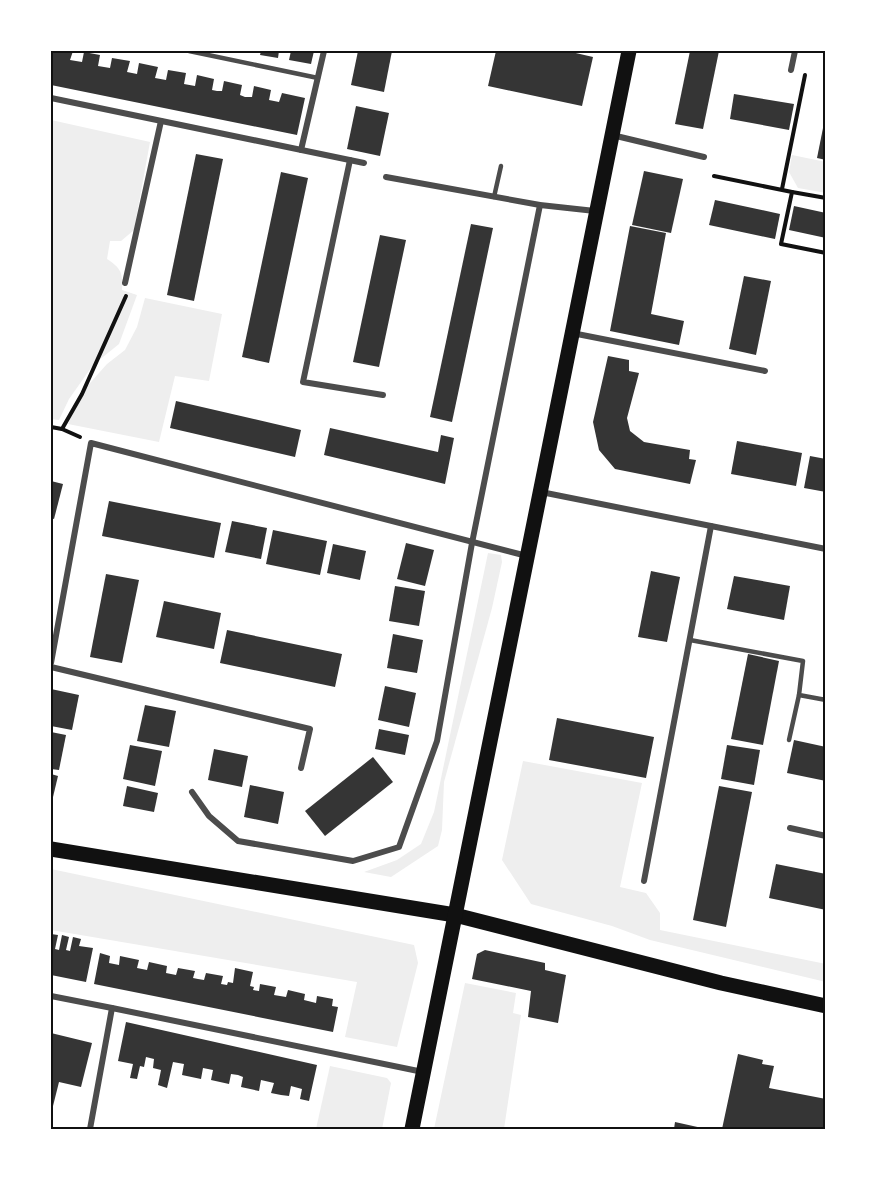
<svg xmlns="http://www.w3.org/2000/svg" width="877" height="1180" font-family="Overpass,sans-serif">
<rect width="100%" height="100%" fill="#fff"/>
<g fill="#eee">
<path d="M51,120l99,22 -16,88 -13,11h-11l-3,18c14,9 16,14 15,31l15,5 -18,49 -26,21 -24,34 -10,21 -8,-1z"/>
<polygon points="792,155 826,162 826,193 798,188 789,172"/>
<polygon points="145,298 222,314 209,381 175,376 159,442 68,424 83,391 107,364 125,350 137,327"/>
<polygon points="488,553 501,555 502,562 492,608 444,782 442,830 438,846 391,877 364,872 397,860 421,844 434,812"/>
<polygon points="523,761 642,783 620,887 646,893 660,913 660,930 826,964 826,982 650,940 612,926 531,904 502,860"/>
<polygon points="51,869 414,945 418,963 397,1047 345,1037 357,982 51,930"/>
<polygon points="465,983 516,993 513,1013 521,1015 504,1129 434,1129"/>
<polygon points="330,1066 387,1078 391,1083 382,1129 316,1129"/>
</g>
<g fill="#353535">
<polygon points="53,51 73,51 70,60 82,62 84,52 100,55 98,66 110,68 112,58 130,61 127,72 137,74 139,63 158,67 155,78 166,80 168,70 186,73 184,84 195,86 197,75 214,79 212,90 217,91 222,91 224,81 242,85 240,95 245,97 252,97 254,86 271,90 269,100 279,102 282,93 305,98 297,135 51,85"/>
<polygon points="261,51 279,51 278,58 260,55"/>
<polygon points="291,51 314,51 311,64 289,60"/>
<polygon points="358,51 392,51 384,92 351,85"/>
<polygon points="496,51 567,51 593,57 582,106 488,86"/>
<polygon points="690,51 719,51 703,129 675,124"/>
<polygon points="734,94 794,104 789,130 730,119"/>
<polygon points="356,106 389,113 380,156 347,149"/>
<polygon points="825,118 826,118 826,160 817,158"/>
<polygon points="196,154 223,159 194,301 167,295"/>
<polygon points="644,171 683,179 671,233 632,225"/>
<polygon points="281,172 308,178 269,363 242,357"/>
<polygon points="715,200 780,214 775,239 709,225"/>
<polygon points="794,206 826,213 826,238 789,230"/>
<polygon points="471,224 493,228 452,422 430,417"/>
<polygon points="630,226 666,233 651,314 684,321 679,345 610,331"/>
<polygon points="380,235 406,240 379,367 353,362"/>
<polygon points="744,276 771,281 756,355 729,349"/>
<polygon points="608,356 629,360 629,371 639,373 627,418 630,431 644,442 690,450 689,459 696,460 690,484 615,469 599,450 593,422"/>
<polygon points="176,401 301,430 295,457 170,428"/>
<polygon points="330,428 438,452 441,435 454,438 445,484 324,455"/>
<polygon points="737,441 802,453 796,486 731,474"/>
<polygon points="810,456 826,459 826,492 804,488"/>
<polygon points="51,481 63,484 54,519 51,518"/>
<polygon points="109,501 221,523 214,558 102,536"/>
<polygon points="232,521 267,528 261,559 225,552"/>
<polygon points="273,530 327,541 320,575 266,564"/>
<polygon points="406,543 434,550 425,586 397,579"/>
<polygon points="333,544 366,551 360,580 327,573"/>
<polygon points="651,571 680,577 667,642 638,637"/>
<polygon points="106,574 139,580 122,663 90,657"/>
<polygon points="734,576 790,586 784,620 727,609"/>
<polygon points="395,586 425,591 419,626 389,621"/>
<polygon points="164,601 221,613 214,649 156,637"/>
<polygon points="227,630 342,654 335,687 220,663"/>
<polygon points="393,634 423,640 417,673 387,668"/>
<polygon points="748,654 779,661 763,745 731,739"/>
<polygon points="385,686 416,693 409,727 378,720"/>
<polygon points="51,689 79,695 72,730 51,726"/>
<polygon points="145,705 176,711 169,747 137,741"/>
<polygon points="557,718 654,737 646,778 549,760"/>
<polygon points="379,729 409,735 405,755 375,749"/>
<polygon points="51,732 66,735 59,770 51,769"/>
<polygon points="794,740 826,747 826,781 787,773"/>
<polygon points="130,745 162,751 155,786 123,779"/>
<polygon points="727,745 760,750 754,785 721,779"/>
<polygon points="214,749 248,756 242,787 208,780"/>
<polygon points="373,757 393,782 325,836 305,811"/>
<polygon points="51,774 58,776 53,797 51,797"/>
<polygon points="250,785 284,792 278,824 244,817"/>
<polygon points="127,786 158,793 154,812 123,806"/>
<polygon points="719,786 752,792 726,927 693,920"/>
<polygon points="776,864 826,874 826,910 769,898"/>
<polygon points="51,934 58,935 55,949 59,950 62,935 69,937 66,950 70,951 73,937 81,939 79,946 93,948 86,982 51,975"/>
<polygon points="485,950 545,963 545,970 566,975 558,1023 528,1017 531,991 472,979 477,954"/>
<polygon points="100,953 110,956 109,963 119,965 120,956 139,960 137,968 147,970 149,962 167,966 166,973 176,975 178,968 195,971 193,978 198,979 204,980 206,973 223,976 221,984 227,985 228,982 233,983 235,968 253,972 250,986 254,987 253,990 259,991 260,984 276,987 274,995 286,997 288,990 305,994 304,1000 316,1003 317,996 333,999 332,1006 338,1007 333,1032 94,984"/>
<polygon points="126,1022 317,1065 309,1101 300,1099 302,1089 291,1086 289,1096 281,1095 271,1093 274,1083 261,1080 259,1091 241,1087 243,1077 238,1075 231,1074 229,1084 211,1080 213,1070 203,1068 201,1079 182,1075 184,1064 173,1062 167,1088 158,1085 161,1070 153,1068 154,1059 146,1057 144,1067 140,1066 137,1079 130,1078 133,1064 118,1061"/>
<polygon points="51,1033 92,1043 81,1087 59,1082 52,1110"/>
<polygon points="738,1054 763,1060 762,1064 774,1066 769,1088 826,1099 826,1129 722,1129"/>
<polygon points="675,1122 702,1128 702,1129 674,1129"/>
</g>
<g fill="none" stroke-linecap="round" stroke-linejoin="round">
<g stroke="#111" stroke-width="4">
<polyline points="714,176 792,192 781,244 826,253"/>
<polyline points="782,189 805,75"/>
<polyline points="792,192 826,198"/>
<polyline points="51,427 62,429 82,394 126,296"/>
<polyline points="62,429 80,437"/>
</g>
<g stroke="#4c4c4c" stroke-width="4.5">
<polyline points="189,51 318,78"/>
<polyline points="494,197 501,166"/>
<polyline points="690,640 803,661 799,695 826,700"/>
<polyline points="789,740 799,695"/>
</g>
<g stroke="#4c4c4c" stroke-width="6">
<polyline points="791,70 795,51"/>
<polyline points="51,98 364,163"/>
<polyline points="612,135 704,157"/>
<polyline points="301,150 324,51"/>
<polyline points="350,160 303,382 383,395"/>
<polyline points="386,177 540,205 595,211"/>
<polyline points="125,283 161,121"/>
<polyline points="572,333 765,371"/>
<polyline points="541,492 826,549"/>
<polyline points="51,663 91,443 527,556"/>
<polyline points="51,667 310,729 301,768"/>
<polyline points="192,792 209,816 238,841 353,861 399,847 437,741 472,543 540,205"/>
<polyline points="790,828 826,836"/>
<polyline points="644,881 711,526"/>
<polyline points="51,996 112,1008 90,1129"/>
<polyline points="112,1008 423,1072"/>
</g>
<g stroke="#111" stroke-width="15">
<polyline points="51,849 455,915 721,983 826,1006"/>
<polyline points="412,1129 629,51"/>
</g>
</g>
<rect width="877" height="1180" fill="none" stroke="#ffffff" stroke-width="105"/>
<rect x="52" y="52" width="772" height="1076" fill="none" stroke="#111" stroke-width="2"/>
</svg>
